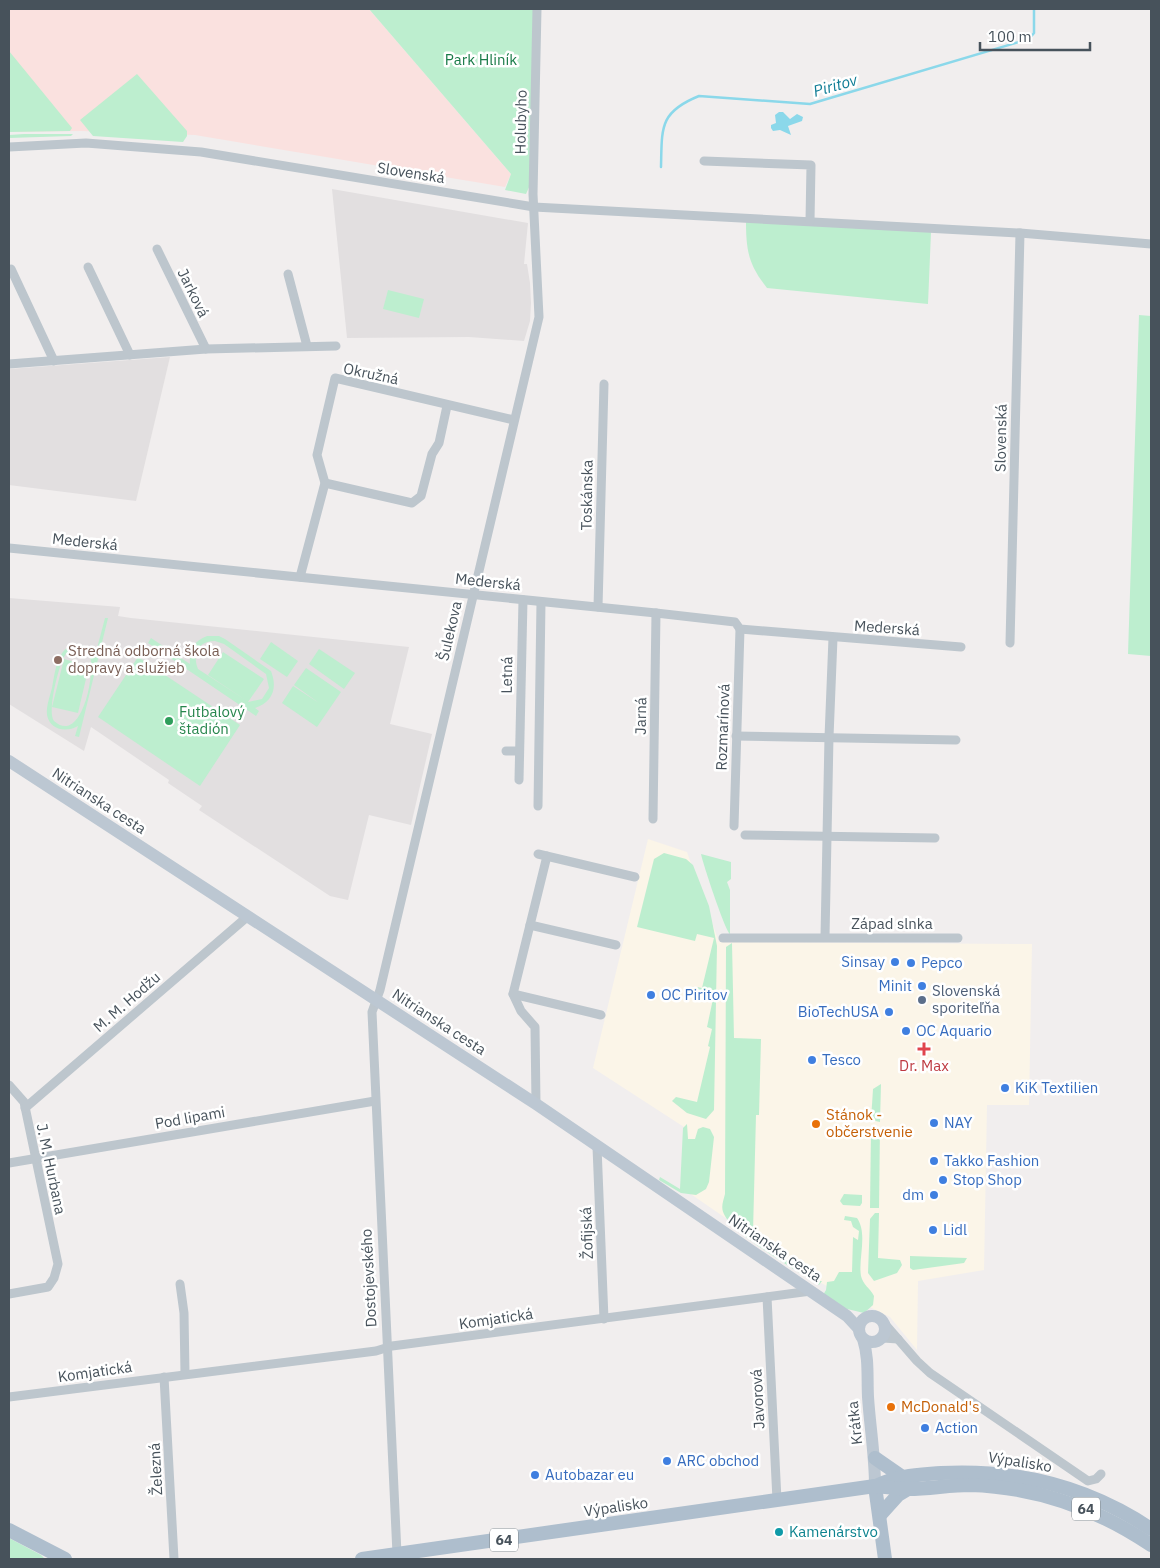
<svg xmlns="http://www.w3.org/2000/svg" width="1160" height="1568" font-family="'IBM Plex Sans',sans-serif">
<rect width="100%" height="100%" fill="#f1eeee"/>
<polygon fill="#fbf5e8" points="648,839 687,852 719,942 1032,944 1029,1105 987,1105 984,1270 918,1281 917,1350 890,1317 817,1281 682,1188 684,1127 593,1068"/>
<g fill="#e2dfe0">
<polygon points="332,189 528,223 524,264 527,264 530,283 531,303 530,321 524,341 469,337 347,338"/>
<polygon points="170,357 136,501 9,485 9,369"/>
<polygon points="9,598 120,607 118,616 131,618 409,647 390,724 432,734 411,825 369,815 348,900 330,896 199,810 202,806 168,783 169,780 91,727 84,751 9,704"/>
</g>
<polygon fill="#fae1df" points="9,9 369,9 511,174 505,187 195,135 81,131 9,132"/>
<g fill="#bdeecf" fill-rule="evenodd">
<polygon points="369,9 534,9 530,185 526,194 505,190 511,174"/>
<polygon points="9,51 72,128 70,131 9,132"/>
<polygon points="137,74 187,131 187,136 183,142 93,136 80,120"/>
<polygon points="24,134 73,134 71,136 9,138 9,135"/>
<path d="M746,220l185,12 -3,72 -161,-16c-19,-24 -21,-38 -21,-68z"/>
<polygon points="388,290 424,299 419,318 383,309"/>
<polygon points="1139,315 1151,316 1151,656 1128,654"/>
<path d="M105,618h3l-29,119 -4,-1 3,-10c-12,7 -28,4 -31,-11 -1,-9 3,-19 5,-27 3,-15 5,-43 25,-43 8,-1 14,5 18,11zM77,648l12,6c8,12 -6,93 -35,67 -7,-9 4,-53 10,-64 3,-6 7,-8 13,-9z"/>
<path d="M207,636h12l6,3 46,32c7,18 1,31 -16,37l4,3 -3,5 -108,-73 3,-5 39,26c-1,-13 3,-23 17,-28zM215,641l9,3 42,30 3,14 -7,11 -14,3 16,-23 -41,-27 -15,23 39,26 -49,-32c-6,-15 0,-28 17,-28z"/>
<polygon points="271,642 298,661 287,677 260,659"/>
<polygon points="319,649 355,673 344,689 309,664"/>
<polygon points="138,657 240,725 200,786 98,717"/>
<polygon points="64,659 89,666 78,713 52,707"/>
<polygon points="306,668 341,692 317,727 282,703 293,686 319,703 294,685"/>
<polygon points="664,853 686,859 693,865 709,906 717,946 714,1110 706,1119 687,1113 672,1101 676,1097 697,1102 710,1047 708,1046 712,1029 707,1027 713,999 711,996 697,991 697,987 702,988 714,938 697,934 695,941 637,927 654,859"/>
<path d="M701,854l30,8v17l-4,3 3,8v44c-5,-4 -27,-70 -29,-80z"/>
<path d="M732,943l2,95 27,1 -2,76h-3l-3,117h6l5,13 53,36h5l-3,4c-21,-14 -84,-50 -94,-69 -5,-8 -2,-14 0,-22l1,-247z"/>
<polygon points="881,1084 880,1122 871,1120 873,1089"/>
<polygon points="687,1124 688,1139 695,1139 698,1129 703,1127 710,1129 714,1137 709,1182 706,1189 696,1195 681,1193 659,1180 660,1177 680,1189 683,1128"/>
<polygon points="880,1127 879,1208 870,1208 871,1131"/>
<polygon points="844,1194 862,1195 862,1203 860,1206 843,1205 840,1201"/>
<polygon points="875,1213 879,1213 878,1258 900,1260 902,1265 897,1273 874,1281 868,1273 870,1219"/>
<path d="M845,1216l12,2c11,16 1,40 4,58 2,9 9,12 13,20l-1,9 -9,8 -21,-5 -20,-13 3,-5 1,-8 7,-1 5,-9h13l1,-35 5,3 1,-9 -6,-4 -2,-6 -7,-1z"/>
<polygon points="910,1256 967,1258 964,1263 913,1270 910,1268"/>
<polygon points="9,1538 41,1555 45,1559 9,1559"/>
</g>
<polygon fill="#8bd8ea" points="779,112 783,112 790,119 797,114 803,117 802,121 788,126 791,135 780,130 773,131 771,128 771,125 776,123 775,115"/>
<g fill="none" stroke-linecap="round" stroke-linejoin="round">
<path stroke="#8bd8ea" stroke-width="2.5" d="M661,167c1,-39 -2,-55 38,-71l111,8 219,-65 5,-6v-24"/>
<g stroke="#bdc6cd" stroke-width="9">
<polyline points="9,147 86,143 201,152 534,207 1020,233 1151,244"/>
<polyline points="704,161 811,165 810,221"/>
<polyline points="157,249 206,349"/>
<polyline points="88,267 130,355"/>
<polyline points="11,269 54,361"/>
<polyline points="288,274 307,346"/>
<polyline points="9,364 206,349 336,346"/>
<polyline points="325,483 412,503 421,496 432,454 439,443 447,406"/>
<polyline points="9,548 656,613 735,622 740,629 961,647"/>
<polyline points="300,577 325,483 317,455 335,378 514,420"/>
<polyline points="598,607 604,384"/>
<polyline points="1010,643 1020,233"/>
<polyline points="736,736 956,740"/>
<polyline points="506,751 519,751"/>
<polyline points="519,780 523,600"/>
<polyline points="538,806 541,602"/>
<polyline points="653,819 656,613"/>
<polyline points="734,826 740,629"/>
<polyline points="745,835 935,838"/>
<polyline points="538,854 635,877"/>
<polyline points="530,925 616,945"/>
<polyline points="825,937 829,737 833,638"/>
<polyline points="723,938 958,938"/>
<polyline points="513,994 601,1015"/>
<polyline points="9,1085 24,1102 58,1264 54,1278 48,1287 9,1294"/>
<polyline points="536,1104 535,1027 521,1011 513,994 547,856"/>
<polyline points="25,1108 247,917"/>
<polyline points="597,1147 604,1319"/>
<polyline points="9,1163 375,1101"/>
<polyline points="180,1284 184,1313 185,1374"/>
<polyline points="767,1297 777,1500"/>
<polyline points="884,1323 917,1361 930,1373 1088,1481 1096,1479 1101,1474"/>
<polyline points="883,1338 898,1339"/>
<polyline points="164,1377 174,1559"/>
<polyline points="9,1397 376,1351 392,1346 811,1291"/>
<polyline points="397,1554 372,1012 380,990 539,317 533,194 537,9"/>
</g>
<g stroke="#bcc7d2" stroke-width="12">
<polyline points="9,761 536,1104 847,1316 859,1329"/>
<circle cx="872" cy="1329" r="13"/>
<path d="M863,1339c6,19 4,37 5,58 2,30 7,59 7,89"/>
</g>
<g stroke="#aebecd" stroke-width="14">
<polyline points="875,1458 901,1476"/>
<path d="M878,1485c21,-10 41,-10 63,-12 76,-4 147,14 210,56"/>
<polyline points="875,1486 885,1559"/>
<polyline points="880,1515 898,1495 908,1489"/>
<polyline points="9,1530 65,1559"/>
<path d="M362,1559l513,-73c11,1 23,3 34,3 20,0 41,-4 61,-4 66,2 126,23 181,60"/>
</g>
</g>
<circle fill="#8d6e63" stroke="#fff" stroke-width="2" cx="58" cy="660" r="5"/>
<circle fill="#2e9e5b" stroke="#fff" stroke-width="2" cx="169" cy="721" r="5"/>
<g fill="#3f7fe0" stroke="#fff" stroke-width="2">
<circle cx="895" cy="962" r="5"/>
<circle cx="911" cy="963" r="5"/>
<circle cx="922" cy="986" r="5"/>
<circle cx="651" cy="995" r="5"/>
<circle cx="889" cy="1012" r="5"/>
<circle cx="906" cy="1031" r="5"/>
<circle cx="812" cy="1060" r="5"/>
<circle cx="1005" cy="1088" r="5"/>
<circle cx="934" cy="1123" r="5"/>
<circle cx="934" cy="1161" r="5"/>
<circle cx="943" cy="1180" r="5"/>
<circle cx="934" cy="1195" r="5"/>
<circle cx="933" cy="1230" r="5"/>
<circle cx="925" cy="1428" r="5"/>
<circle cx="667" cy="1461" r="5"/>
<circle cx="535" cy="1475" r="5"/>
</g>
<circle fill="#5c6f8a" stroke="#fff" stroke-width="2" cx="922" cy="1000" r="5"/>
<path fill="#e0444e" stroke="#fff" stroke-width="2" d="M921.5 1041.5h5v5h5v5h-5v5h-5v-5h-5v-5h5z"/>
<g fill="#e8710a" stroke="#fff" stroke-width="2">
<circle cx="816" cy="1124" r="5"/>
<circle cx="891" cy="1407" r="5"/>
</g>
<circle fill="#0f9aa8" stroke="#fff" stroke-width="2" cx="779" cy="1532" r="5"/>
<g text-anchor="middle" stroke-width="5" stroke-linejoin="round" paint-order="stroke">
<g fill="#fff" stroke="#7e868c" stroke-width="1">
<rect x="1072" y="1497.5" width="28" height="23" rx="4"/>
<rect x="490" y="1528.5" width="28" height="23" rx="4"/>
</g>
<g font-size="14" font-weight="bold" fill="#47525b">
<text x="1086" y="1514">64</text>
<text x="504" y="1545">64</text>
</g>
<g font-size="15" fill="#197b48" stroke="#fff">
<text x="481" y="65">Park Hliník</text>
</g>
<g font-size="15" fill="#47525b" stroke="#fff">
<text transform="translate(521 122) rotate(-89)" y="5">Holubyho</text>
<text transform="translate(411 173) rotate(9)" y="5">Slovenská</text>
<text transform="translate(193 293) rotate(64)" y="5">Jarková</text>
<text transform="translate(371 374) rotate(12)" y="5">Okružná</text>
<text transform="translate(1001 438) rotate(-89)" y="5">Slovenská</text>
<text transform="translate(587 495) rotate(-89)" y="5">Toskánska</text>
<text transform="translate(85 542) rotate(6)" y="5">Mederská</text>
<text transform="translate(488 582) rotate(6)" y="5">Mederská</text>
<text transform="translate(887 628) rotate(4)" y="5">Mederská</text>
<text transform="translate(450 631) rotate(-77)" y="5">Šulekova</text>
<text transform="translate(507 675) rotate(-89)" y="5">Letná</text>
<text transform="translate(641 716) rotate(-89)" y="5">Jarná</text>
<text transform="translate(723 727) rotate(-88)" y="5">Rozmarínová</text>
<text transform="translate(99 801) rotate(33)" y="5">Nitrianska cesta</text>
<text x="892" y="929">Západ slnka</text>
<text transform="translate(127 1002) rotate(-41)" y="5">M. M. Hodžu</text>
<text transform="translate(439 1022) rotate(33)" y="5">Nitrianska cesta</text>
<text transform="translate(190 1118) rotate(-10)" y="5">Pod lipami</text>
<text transform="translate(51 1169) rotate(78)" y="5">J. M. Hurbana</text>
<text transform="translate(587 1233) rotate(-92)" y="5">Žofijská</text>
<text transform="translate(775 1248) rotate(34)" y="5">Nitrianska cesta</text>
<text transform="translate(369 1278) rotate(-93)" y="5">Dostojevského</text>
<text transform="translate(496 1319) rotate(-8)" y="5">Komjatická</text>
<text transform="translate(95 1372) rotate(-8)" y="5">Komjatická</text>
<text transform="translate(758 1399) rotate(-93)" y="5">Javorová</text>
<text transform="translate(855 1423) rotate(-96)" y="5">Krátka</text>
<text transform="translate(1020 1462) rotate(9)" y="5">Výpalisko</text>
<text transform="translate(156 1469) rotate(-93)" y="5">Železná</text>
<text transform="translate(616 1507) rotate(-8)" y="5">Výpalisko</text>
</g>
<g font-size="15" fill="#785e54" stroke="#fff" text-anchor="start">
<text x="68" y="656">Stredná odborná škola<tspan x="68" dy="17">dopravy a služieb</tspan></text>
</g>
<g font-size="15" fill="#27864d" stroke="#fff" text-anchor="start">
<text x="179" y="717">Futbalový<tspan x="179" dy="17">štadión</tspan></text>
</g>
<g font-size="15" fill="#366cbe" stroke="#fff" text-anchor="start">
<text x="885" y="967" text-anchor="end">Sinsay</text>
<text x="921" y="968">Pepco</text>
<text x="912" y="991" text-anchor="end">Minit</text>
<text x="661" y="1000">OC Piritov</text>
<text x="879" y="1017" text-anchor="end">BioTechUSA</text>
<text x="916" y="1036">OC Aquario</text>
<text x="822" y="1065">Tesco</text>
<text x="1015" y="1093">KiK Textilien</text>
<text x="944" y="1128">NAY</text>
<text x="944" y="1166">Takko Fashion</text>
<text x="953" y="1185">Stop Shop</text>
<text x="924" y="1200" text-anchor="end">dm</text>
<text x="943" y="1235">Lidl</text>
<text x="935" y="1433">Action</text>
<text x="677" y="1466">ARC obchod</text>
<text x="545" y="1480">Autobazar eu</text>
</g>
<g font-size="15" fill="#4e5e75" stroke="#fff" text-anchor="start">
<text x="932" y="996">Slovenská<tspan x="932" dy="17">sporiteľňa</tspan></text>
</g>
<g font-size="15" fill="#be3a42" stroke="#fff">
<text x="924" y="1071">Dr. Max</text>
</g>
<g font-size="15" fill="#c56008" stroke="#fff" text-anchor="start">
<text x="826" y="1120">Stánok -<tspan x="826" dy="17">občerstvenie</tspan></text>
<text x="901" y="1412">McDonald's</text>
</g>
<g font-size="15" fill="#0d838f" stroke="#fff" text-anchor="start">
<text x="789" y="1537">Kamenárstvo</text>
</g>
<g font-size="16" font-style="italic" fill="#107d96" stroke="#fff">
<text transform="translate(835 85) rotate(-16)" y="6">Piritov</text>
</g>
</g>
<rect width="1160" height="1568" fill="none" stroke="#47525b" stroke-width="20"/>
<path d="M980 42v8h110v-8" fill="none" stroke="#47525b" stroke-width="2.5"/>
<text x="988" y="42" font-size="15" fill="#47525b" stroke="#ffffff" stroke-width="4" paint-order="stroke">100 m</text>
</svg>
